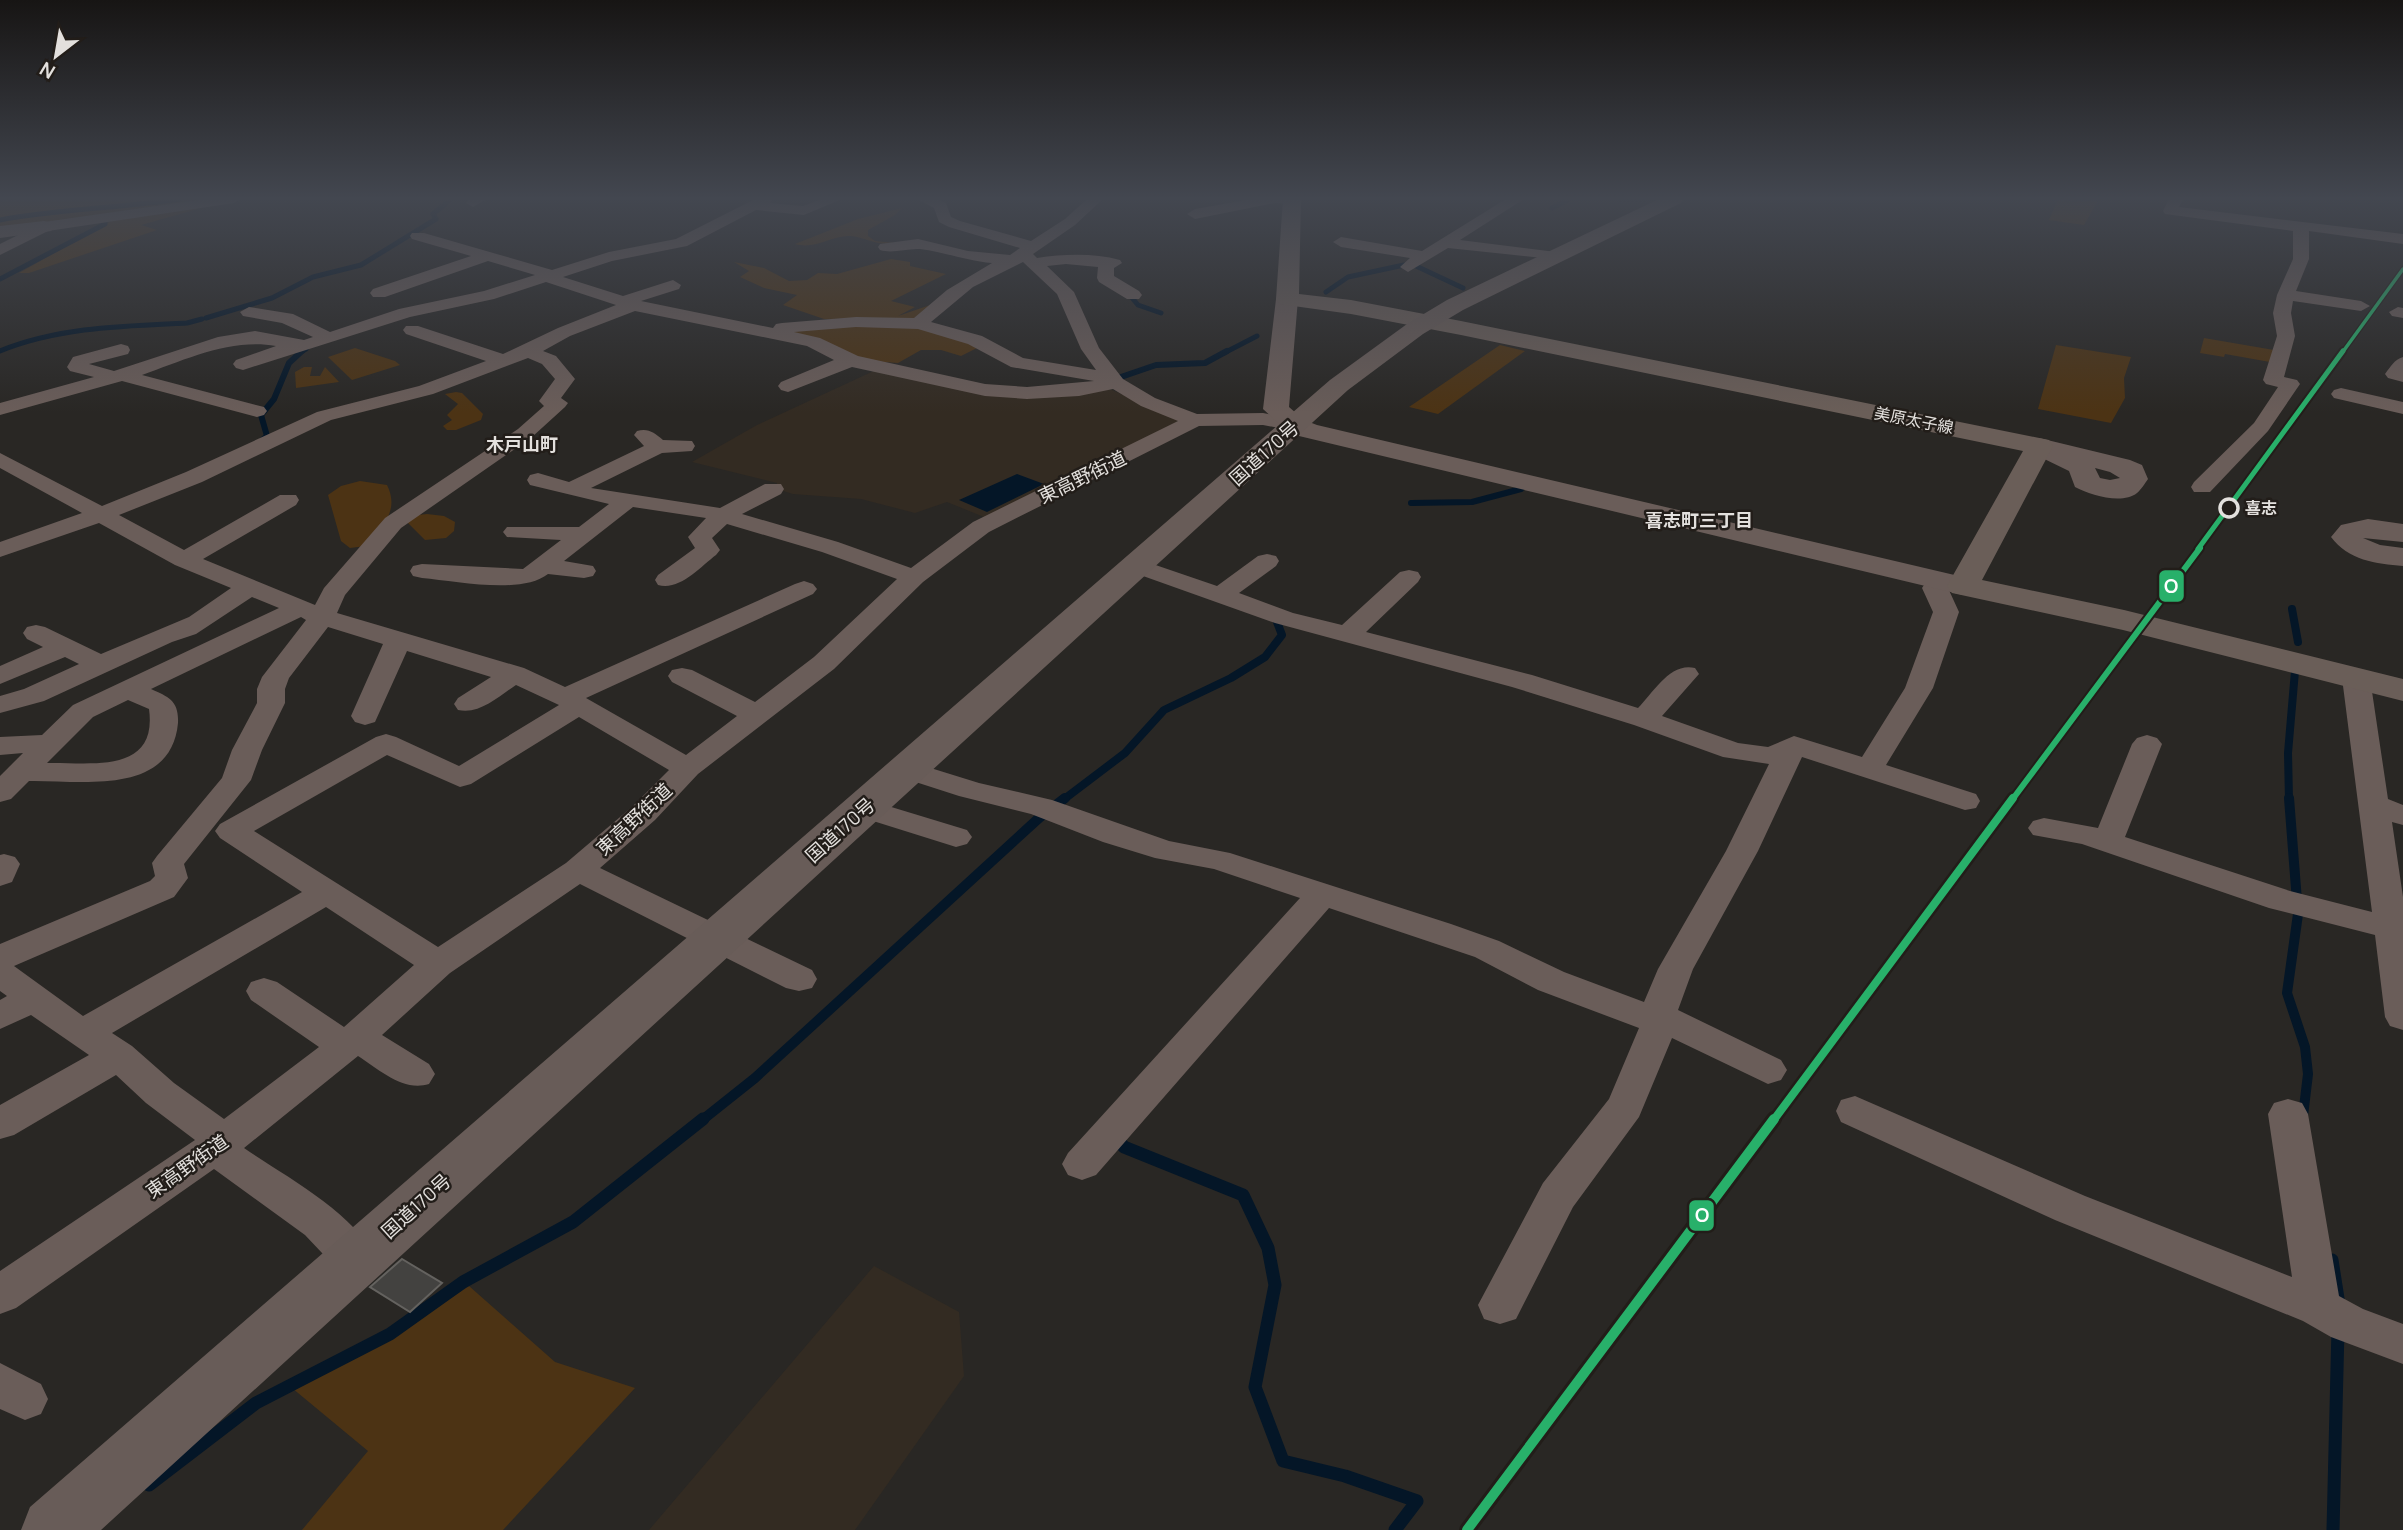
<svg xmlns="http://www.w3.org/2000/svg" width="2403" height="1530" font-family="Manrope,'Noto Sans JP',sans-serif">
<rect width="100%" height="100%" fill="#292724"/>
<g fill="#332b22">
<polygon points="878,369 986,393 1107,388 1182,419 989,519 947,502 915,513 861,499 793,494 777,489 777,483 692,462 757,425"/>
<polygon points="874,1266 959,1312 964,1376 855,1530 649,1530"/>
</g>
<g fill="#4c3314">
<polygon points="0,199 216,199 0,229"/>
<polygon points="2058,199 2097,202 2084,225 2049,220"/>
<polygon points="205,207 141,225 157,230 29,273 19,273 113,220"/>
<path d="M902,208l-7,7 -27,15v6l7,5 20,2c-19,3 -27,-5 -44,-7 -20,-1 -35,14 -56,8l63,-25z"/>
<polygon points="891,259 910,262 910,266 946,274 891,301 915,307 898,316 942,301 920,318 824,319 783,305 797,295 764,288 740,277 749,271 734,262 764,268 789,281 807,280 818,273 837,274"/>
<polygon points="913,325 981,346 961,356 941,350 921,350 898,363 871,361 780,329"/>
<polygon points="2204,338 2274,350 2270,362 2225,354 2224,357 2200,353"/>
<polygon points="1500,345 1525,351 1438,414 1409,407"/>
<polygon points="2056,345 2131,357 2124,378 2125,398 2111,423 2038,409"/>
<polygon points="355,348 395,361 400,365 352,380 328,357"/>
<polygon points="304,367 312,367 310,376 320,376 325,367 339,382 296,388 295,372"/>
<polygon points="456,392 462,393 483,414 481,420 456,430 447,430 443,426 452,420 447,415 458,404 445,394"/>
<path d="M360,481l27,4c13,26 -5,42 -21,61l-16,2 -9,-7 -13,-46 13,-9z"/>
<polygon points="427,514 444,516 455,522 454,531 446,538 425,540 407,522 418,515"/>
<polygon points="469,1286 555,1362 635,1388 503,1530 302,1530 368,1451 292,1388 390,1339"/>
</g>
<polygon fill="#041627" points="1017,474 1044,484 987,512 959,500"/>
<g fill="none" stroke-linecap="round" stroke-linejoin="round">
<g stroke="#041627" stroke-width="5">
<polyline points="1620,199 1644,199"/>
<polyline points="1552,208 1569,199"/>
<path d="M0,220c60,-11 120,-12 180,-21"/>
<polyline points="1416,266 1463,288"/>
<polyline points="0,279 105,224"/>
<polyline points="1326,292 1348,277 1404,265"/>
<polyline points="1128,293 1138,305 1161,313"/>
<polyline points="206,318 272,298 313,277 361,265 436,219 433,214 451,199"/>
<path d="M0,351c59,-24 124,-25 187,-28l15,-4"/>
<polyline points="299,353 306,349"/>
<polyline points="1224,353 1257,336"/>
</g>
<g stroke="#041627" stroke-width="6">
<polyline points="1118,378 1156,365 1205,363 1227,351"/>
<polyline points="260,442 267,436 261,415 274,399 289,363 302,351"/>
<polyline points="1411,503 1472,502 1521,489"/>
</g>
<g stroke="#041627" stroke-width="8">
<polyline points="2292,609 2298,642"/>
<polyline points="1063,800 1125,753 1164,710 1231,678 1265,657 1282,635 1277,622"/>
<polyline points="2289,800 2288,753 2295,671"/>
</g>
<g stroke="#041627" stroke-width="10">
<polyline points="2289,798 2298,914 2287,993 2305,1047 2308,1074 2303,1116"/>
<polyline points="701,1121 755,1078 1039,818 1065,798"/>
</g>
<g stroke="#041627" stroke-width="13">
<polyline points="1116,1138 1124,1147 1243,1195 1268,1248 1275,1285 1255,1387 1283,1461 1345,1476 1417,1501 1395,1530"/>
<polyline points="2332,1260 2339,1305"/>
<polyline points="149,1485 256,1403 390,1334 463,1282 573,1222 703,1119"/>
<polyline points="2333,1530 2338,1329"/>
</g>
</g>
<polygon fill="#434240" stroke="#64625f" stroke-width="2" points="402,1259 442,1283 410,1312 370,1287"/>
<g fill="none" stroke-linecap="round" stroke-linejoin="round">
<g fill="#6a5d59" fill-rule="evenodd">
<polygon points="205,199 241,199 234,203 48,231 0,255 0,244 44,222"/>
<polygon points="469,199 487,199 473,207 466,203"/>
<path d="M755,199h18l-3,4 33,3 19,-7h20l-38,16 -48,-5 -69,36 -75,15 -49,16 60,19 50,-16 8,5 -2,4 -38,12 132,27 3,-4 6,-1 74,-6 58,1 33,-28 45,-27c-25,-2 -48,-11 -72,-14 -13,-1 -27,5 -40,1l-2,-3 2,-3 38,-5 50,12 42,4 10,-7 -71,-21 -10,-5 -5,-14 -17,-9h20l9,4 5,14 9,4 71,20 34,-22 22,-20h16l-28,26 -42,29 4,4c28,-4 57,-5 83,2l2,3 -8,5v8l25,15 3,4 -3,4h-12l-28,-17 -2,-4 1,-11 -32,-3 -19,2 27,26 25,56 24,31 32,19 42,16 66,-1 39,8 3,4 -3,4 -7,2 -32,-6 -64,1 -210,106 -66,50 -89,87 -136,105 -43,46 -55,48 212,102 5,9 -5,9 -13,3 -13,-3 -206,-104 -130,89 -68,62 47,29 6,10 -6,10c-26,8 -49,-14 -71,-28l-114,92c42,29 110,64 132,111l-6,13 -15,5 -15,-5 -35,-37 -91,-66 -198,139 -16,6v-43l195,-131 -49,-37 -30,-28 -102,60 -14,4v-34l89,-50 -58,-40 -31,14v-29l7,-4 -7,-5v-47l150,-63 5,-5 -3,-13 5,-7 65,-78 10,-28 25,-47v-14l5,-12 44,-57 -5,-3 -150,72c18,8 28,12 27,34 -7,74 -97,57 -149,58l-18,18 -11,3v-26l23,-23 -23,2v-18l42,-2 31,-30 206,-97 -27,-11 -56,37 -24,8 -128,59 -44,12v-17l24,-7 55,-25 -14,-7 -65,27v-18l43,-19 -16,-8 -4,-6 4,-6 9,-2 9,2 56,27 88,-37 42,-29 -56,-23 -76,-42 -99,34v-15l82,-29 -82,-45v-15l102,53 84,-34 131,-60 102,-26 67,-25 -80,-27 -3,-4 3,-4h12l85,28 55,-26 58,-23 -70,-23 -52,17 -84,18 -167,53 -7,-2 -3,-4 3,-4 40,-14c-46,-8 -91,14 -134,29l122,32 3,4 -3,4 -7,2 -135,-36 -122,34v-12l94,-26 -24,-6 -3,-4 6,-10 48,-13 7,2 2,4 -2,4 -39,10 25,7 104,-34 37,-6 49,9 9,-3 -31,-14 -39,-7 -3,-4 9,-5 44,7 37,18 69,-23 85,-18 51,-16 -47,-14 -103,36h-12l-3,-4 3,-4 98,-33 -59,-17 -2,-3 2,-3h12l128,37 57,-18 67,-13zM1023,262l34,32 24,55 15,21 -73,-12 -41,-22 -51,-14 42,-35zM635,311l172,35 27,14 -53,22 -3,4 3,4 7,2 64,-25 133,29 42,3 52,-3 34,-7 28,17 37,15 -205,101 -62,46 -73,-26 -96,-28 39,-20 3,-5 -3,-5h-16l-45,24 -129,-20 71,-35 30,-2 3,-5 -3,-5 -29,-1c-9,-7 -14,-12 -26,-9l-3,4 10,11 -75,36 -31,-9 -8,2 -3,5 3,5 79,19 -30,23h-72l-4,5 4,5 54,3 -38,29 -101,-5 -9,2 -3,5 3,5 9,2c34,3 99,17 126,-4l36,4 9,-2 3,-5 -3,-5 -29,-5 69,-54 73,11 -18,19 7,11 -37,27 -3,5 3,5c22,6 42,-18 58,-30l4,-5 -8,-12 15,-14 95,28 75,27 -83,78 -59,45 -63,-32 -10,-2 -10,2 -4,6 4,6 65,34 -51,39 -100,-57 227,-104 4,-5 -4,-5 -9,-3 -9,3 -230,103 -41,-19 -187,-55 8,-18 56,-67 131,-91 33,-30 3,-4 -7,-5 14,-19 -19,-23 -13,-5 27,-15zM856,327l62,2 50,15 43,23 83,14 -67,6 -42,-3 -127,-28 -38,-18 -26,-6zM528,358l14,6 13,15 -16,22 5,5 -26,23 -133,89 -61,70 -9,17 -112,-46 93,-54 3,-5 -3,-5h-16l-96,55 -65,-35 83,-33 129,-62 102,-26zM328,627l55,17 -32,72 4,6 10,3 10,-3 32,-71 84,26 -33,21 -4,6 4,6c22,5 41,-14 58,-25l43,20 -100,61 -63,-29 -10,-3 -10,3 -156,87 -5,7 5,7 82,54 -219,124 -69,-50 160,-69 14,-19 -4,-14 67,-84 11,-30 23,-47v-14l4,-11zM128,700l21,9c9,66 -59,53 -102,54l46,-46zM579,717l90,53 -36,36 -67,57 -128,84 -184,-116 133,-76 73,32 11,-3zM326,907l88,58 -70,62 -67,-45 -13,-4 -13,4 -5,9 5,9 68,47 -95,72 -50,-36 -42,-37 -20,-13z"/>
<polygon points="1252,199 1299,200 1292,204 1275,203 1195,219 1187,214 1195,209"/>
<polygon points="1506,199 1524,199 1460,240 1556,252 1562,254 1564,257 1562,260 1448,248 1408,272 1400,267 1410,258 1341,247 1333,242 1341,237 1422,251"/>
<polygon points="2169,199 2183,199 2179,207 2403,234 2403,244 2309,231 2309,259 2296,291 2361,301 2370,306 2361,311 2293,301 2291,313 2295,336 2284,377 2297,380 2300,384 2268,431 2210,492 2194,492 2191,487 2194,482 2254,423 2278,387 2266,384 2263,380 2277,336 2273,313 2277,295 2293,259 2293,231 2165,214 2163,211"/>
<polygon points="2398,307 2403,308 2403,318 2392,316 2389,312"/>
<path d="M2403,357v25l-15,-4 -3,-4c6,-8 9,-14 18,-17z"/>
<polygon points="2341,388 2403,402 2403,414 2334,398 2331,394 2334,390"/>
<path d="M1267,554l9,2 3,5 -3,5 -37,27 54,20 49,12 58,-53 9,-2 9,2 3,5 -3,5 -52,50 166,43 106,33c16,-16 32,-46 57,-40l4,6 -37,42 76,27 30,4 26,-11 68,21 43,-69 28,-76 -11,-24 8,-12 9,-2 9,2 3,5 -3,7 11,24 -26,76 -47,77 90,29 4,7 -4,7 -11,2 -163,-53 -44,94 -65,118 -15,41 103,50 6,10 -6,10 -13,4 -96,-46 -33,79 -66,90 -57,112 -16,5 -16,-5 -6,-14 65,-122 66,-84 30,-71 -101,-38 -63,-33 -146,-49 -233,267 -14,5 -14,-5 -6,-11 6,-11 232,-255 -86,-29 -59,-11 -52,-16 -72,-28 -72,-18 -62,-20 -4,-6 4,-6 11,-3 71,22 73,17 117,41 61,12 221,71 48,17 65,31 80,30 14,-33 68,-118 43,-87 -46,-7 -89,-32 -122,-38 -237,-64 -146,-52 -3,-5 3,-5 9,-2 79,27 41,-30z"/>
<polygon points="2356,670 2366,672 2370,678 2388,799 2403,805 2403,825 2392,822 2403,897 2403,1030 2390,1026 2385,1017 2375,935 2269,908 2082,844 2033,835 2028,828 2033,821 2044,818 2098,828 2132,744 2137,738 2147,735 2157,738 2162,744 2125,837 2290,891 2372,912 2342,678 2346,672"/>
<polygon points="865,799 967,830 972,837 967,844 956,847 854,815 850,808 854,801"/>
<polygon points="4,854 15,857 20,864 12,882 0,886 0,855"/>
<polygon points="1855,1096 2085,1196 2292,1277 2268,1114 2274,1103 2288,1099 2302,1103 2308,1114 2339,1296 2363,1309 2403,1324 2403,1364 2331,1337 2303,1321 2055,1220 1841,1122 1836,1111 1841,1100"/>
<polygon points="0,1363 41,1384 48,1399 41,1414 25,1420 0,1409"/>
</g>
<g fill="#6a5d59" fill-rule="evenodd">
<polygon points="44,221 51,223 54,227 51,231 0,238 0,226"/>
<polygon points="1287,293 1295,294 1298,299 1289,407 1304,420 1317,425 1963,577 1974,579 1978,586 1974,593 1963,595 1299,436 1286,430 1263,409 1276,299 1279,294"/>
<path d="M2039,438l91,22 12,5 6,14c-3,4 -7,11 -11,14 -15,12 -47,2 -62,-6l-6,-16 -39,-19 -4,-6 4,-6zM2095,468l15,4 10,6 -10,2 -10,-2z"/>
<path d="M2368,519l35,5v18l-40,-4 17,7 23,3v18c-27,-2 -55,-6 -72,-29l10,-12z"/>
</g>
<polygon fill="#6a5e58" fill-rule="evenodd" points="1283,199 1301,199 1299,294 1351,300 1461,321 2049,440 2053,446 1982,580 2124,610 2403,679 2403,701 2123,630 1952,593 1947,586 2023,451 1461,335 1351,314 1279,304 1276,299"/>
<polygon fill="#685c58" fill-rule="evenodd" points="1659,199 1683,199 1681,203 1463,310 1423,334 1348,390 101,1530 21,1530 30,1507 1330,380 1407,324 1447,300"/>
<defs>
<polyline id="rail-1-far4" points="2342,353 2403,269"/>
<polyline id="rail-1-far3" points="2198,549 2343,351"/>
<polyline id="rail-1-far2" points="2012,800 2200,548"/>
<polyline id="rail-1-far1" points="1773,1121 2013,798"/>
<polyline id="rail-1" points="1467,1530 1774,1119"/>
</defs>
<use href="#rail-1-far4" stroke="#221d19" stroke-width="6"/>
<use href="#rail-1-far3" stroke="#221d19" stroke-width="9"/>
<use href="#rail-1-far2" stroke="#221d19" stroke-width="10"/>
<use href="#rail-1-far1" stroke="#221d19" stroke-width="13"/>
<use href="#rail-1" stroke="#221d19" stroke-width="16"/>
<use href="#rail-1-far4" stroke="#28b06a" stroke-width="3.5"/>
<use href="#rail-1-far3" stroke="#28b06a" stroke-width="5"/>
<use href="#rail-1-far2" stroke="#28b06a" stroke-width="6"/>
<use href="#rail-1-far1" stroke="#28b06a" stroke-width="8"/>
<use href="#rail-1" stroke="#28b06a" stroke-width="10"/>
</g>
<linearGradient id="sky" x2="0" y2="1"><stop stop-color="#171514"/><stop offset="0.48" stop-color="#434750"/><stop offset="1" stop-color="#434750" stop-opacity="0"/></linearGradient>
<rect width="2403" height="413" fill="url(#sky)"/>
<circle fill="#221d19" stroke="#e3e0dd" stroke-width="3.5" cx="2229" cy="508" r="9"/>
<g text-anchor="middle" stroke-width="5" stroke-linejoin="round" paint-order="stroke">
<g font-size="16" fill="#e3e0dd" stroke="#221d19">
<text transform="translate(1914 420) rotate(11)" y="6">美原太子線</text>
</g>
<g font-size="16" font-weight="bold" fill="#e3e0dd" stroke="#221d19" text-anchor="start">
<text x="2245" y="514">喜志</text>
</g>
<g font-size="18" font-weight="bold" fill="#e3e0dd" stroke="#221d19">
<text x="522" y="451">木戸山町</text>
<text x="1699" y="527">喜志町三丁目</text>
</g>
<g font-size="19" fill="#e3e0dd" stroke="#221d19">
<text transform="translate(1264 453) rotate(-42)" y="7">国道170号</text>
<text transform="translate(1082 477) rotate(-26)" y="7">東高野街道</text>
<text transform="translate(634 819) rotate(-43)" y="7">東高野街道</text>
<text transform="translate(840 830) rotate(-42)" y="7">国道170号</text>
<text transform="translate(187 1166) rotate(-35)" y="7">東高野街道</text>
<text transform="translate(416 1206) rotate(-42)" y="7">国道170号</text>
</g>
</g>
<g stroke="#221d19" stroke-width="2.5">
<rect x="2158" y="569" width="27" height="34" rx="7" fill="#28b06a"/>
<rect x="1688" y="1199" width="27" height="33" rx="7" fill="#28b06a"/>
</g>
<g font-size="19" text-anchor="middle" font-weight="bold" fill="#fff">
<text x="2171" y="593">O</text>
<text x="1702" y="1222">O</text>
</g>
<g transform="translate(56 56) rotate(211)" stroke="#221d19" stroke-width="5" paint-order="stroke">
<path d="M0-5L12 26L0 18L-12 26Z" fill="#e3e0dd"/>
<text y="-10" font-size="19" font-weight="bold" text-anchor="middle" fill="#e3e0dd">N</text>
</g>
</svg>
